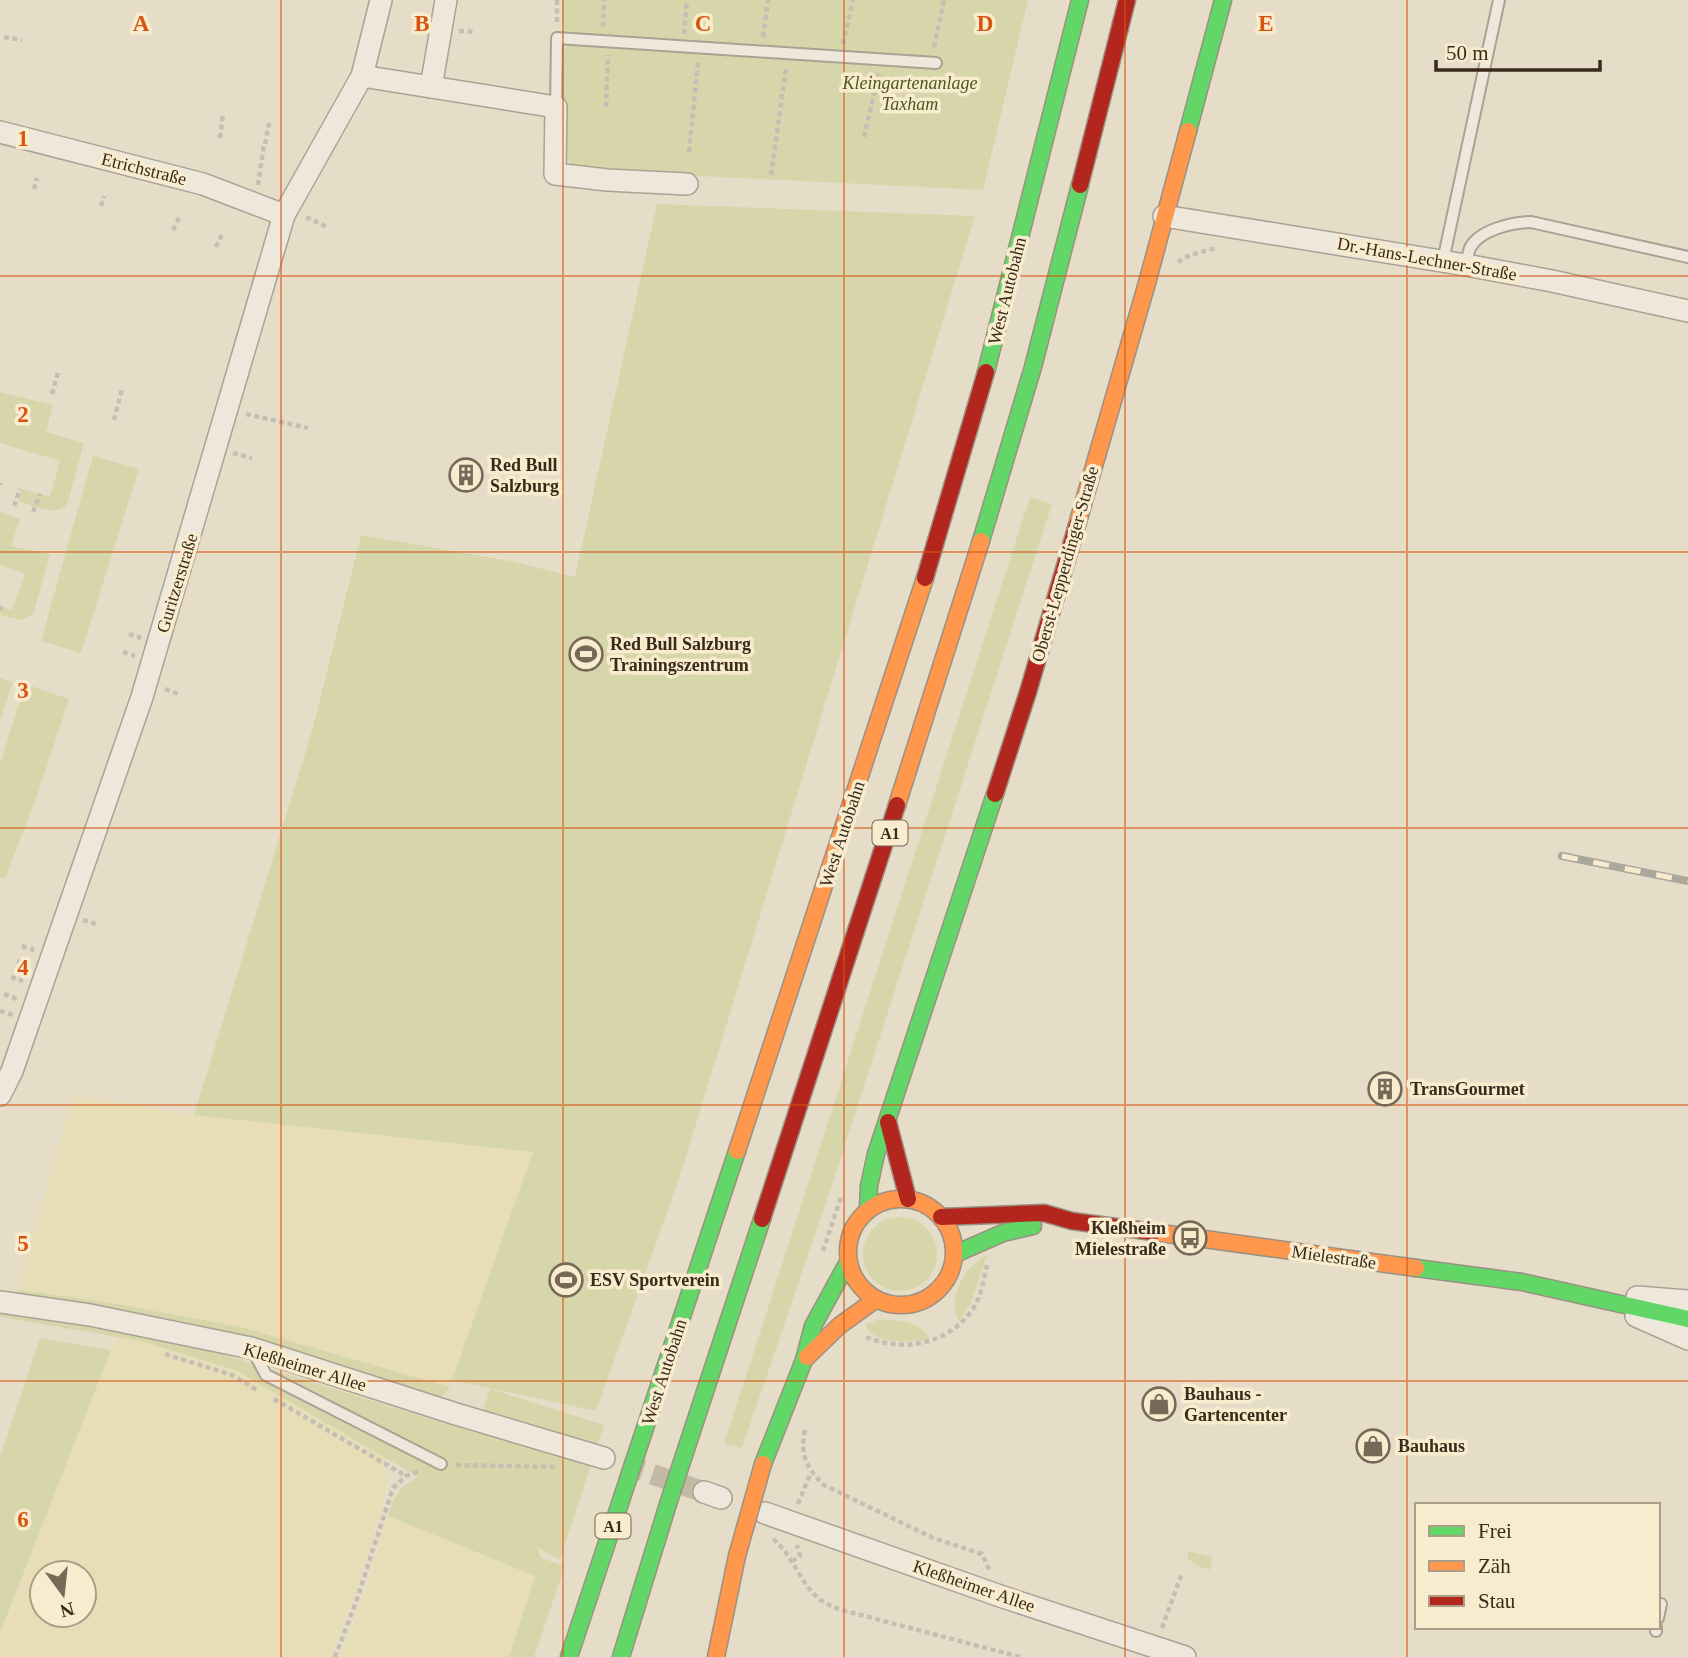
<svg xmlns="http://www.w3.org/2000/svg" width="1688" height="1657" font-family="'Times New Roman',serif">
<rect width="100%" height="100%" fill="#e6ddc9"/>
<g fill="#e7deb8" fill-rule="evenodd">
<polygon points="73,1095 194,1115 533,1152 450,1387 241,1327 94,1300 17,1290"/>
<path d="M116,1337l26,4 93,29 150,88 2,26 -6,31 -28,84 -22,58h-331v-21zM42,1573h42v42h-42z"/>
<polygon points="388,1516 535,1576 509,1657 340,1657 361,1603"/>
</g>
<g fill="#d6d6aa">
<polygon points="562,0 1028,0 983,190 577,170 562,153 562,51 573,42 573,35 562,32"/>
<polygon points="657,204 975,216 679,1179 596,1411 452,1380 533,1152 194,1115 312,731 361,535 510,561 575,577"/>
<path d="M0,392l53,13 -7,27 38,11 -17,62c-13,12 -33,0 -48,-3l3,-13 28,8 10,-36 -60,-18z"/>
<polygon points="93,456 139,469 81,653 41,641"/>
<polygon points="1030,497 1052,504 834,1179 742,1448 724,1444"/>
<polygon points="0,512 20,519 11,546 50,554 33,614 22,620 0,615 0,606 12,610 25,574 0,565"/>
<polygon points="0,678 13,682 0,721"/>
<polygon points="25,684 69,699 39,790 5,879 0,877 0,764"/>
<circle cx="900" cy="1254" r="37"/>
<path d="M987,1255l-16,48 -12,18c-14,-22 7,-56 28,-66z"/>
<polygon points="17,1290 94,1300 241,1327 450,1387 441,1398 15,1297"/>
<path d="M0,1311l145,22 96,27 235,73 14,-44 114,36 -44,135 -23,-13 4,11 24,8 -31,91h-25l26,-81 -147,-60c7,-22 11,-28 30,-39l-183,-107 -94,-29 -141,-24z"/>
<path d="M877,1320c20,-1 43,0 53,19 -16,4 -61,6 -64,-15z"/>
<polygon points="40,1338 111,1350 0,1633 0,1457"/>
<polygon points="1188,1551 1212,1557 1210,1570 1197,1566 1187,1558"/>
</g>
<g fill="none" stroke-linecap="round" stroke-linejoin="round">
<polyline stroke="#c3b9a6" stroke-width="21" stroke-dasharray="21 10" stroke-linecap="butt" points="623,1464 704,1492"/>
<defs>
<g id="lane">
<polyline points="556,107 557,38 936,63"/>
<polyline points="1443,261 1499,0"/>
<path d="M1466,265c1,-5 2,-12 4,-17 9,-18 43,-26 61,-26l157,35"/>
<polyline points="253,1351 266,1375 441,1464"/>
<polyline points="1658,1618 1661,1604"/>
<polyline points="1656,1631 1656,1627"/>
</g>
<g id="street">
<polyline points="362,76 556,107 555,174 607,180 687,184"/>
<polyline points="431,87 446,0"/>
<polyline points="0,132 203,184 284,215"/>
<polyline points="1164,216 1466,265 1552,281 1688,311"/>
<polyline points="0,1095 12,1071 142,697 284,215 362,76 381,0"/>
<polyline points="1637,1297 1688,1301"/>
<polyline points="0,1302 90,1315 251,1348 456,1414 604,1458"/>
<polyline points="1636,1316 1688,1339"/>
<polyline points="704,1492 721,1498"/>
<polyline points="765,1513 1003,1597 1185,1657"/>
</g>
<g id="fast">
<polyline points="1188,131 1223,0"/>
<polyline points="986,372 1080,0"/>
<polyline points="981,541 1033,367 1080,185"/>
<polyline points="868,1209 869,1186 876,1154 995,794"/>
<polyline points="955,1254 1003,1233 1033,1226"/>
<polyline points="1416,1268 1522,1282 1688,1319"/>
<polyline points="763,1464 804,1360 813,1326 848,1262"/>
<polyline points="569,1657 737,1151"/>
<polyline points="621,1657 668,1504 762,1219"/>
</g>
<g id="slow">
<polyline points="1077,525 1147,283 1188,131"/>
<polyline points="897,805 981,541"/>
<polyline points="737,1151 925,578"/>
<circle cx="901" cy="1252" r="53"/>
<polyline points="1153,1232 1416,1268"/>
<polyline points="807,1357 839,1326 875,1300"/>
<polyline points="716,1657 737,1556"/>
</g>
<g id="jam">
<polyline points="1080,185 1127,0"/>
<polyline points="925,578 986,372"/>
<polyline points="995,794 1028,692 1077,525"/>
<polyline points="888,1122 908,1199"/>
<polyline points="941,1217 1044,1213 1072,1221 1153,1232"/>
<polyline points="762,1219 897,805"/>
</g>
</defs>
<use href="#lane" stroke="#aba293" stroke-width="14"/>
<use href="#street" stroke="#aba293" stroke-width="24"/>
<use href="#fast" stroke="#9a9183" stroke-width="19"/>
<use href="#slow" stroke="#9a9183" stroke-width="19"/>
<use href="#jam" stroke="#9a9183" stroke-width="19"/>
<g stroke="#c5beb3" stroke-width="4.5" stroke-dasharray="5 3.5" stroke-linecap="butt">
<polyline points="557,0 557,24"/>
<polyline points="603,27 604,0"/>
<polyline points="459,31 476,32"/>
<polyline points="684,34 687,0"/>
<polyline points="4,37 22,40"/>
<polyline points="763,37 768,0"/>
<polyline points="843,44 853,0"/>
<polyline points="934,47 944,0"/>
<polyline points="606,107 608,55"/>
<polyline points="864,137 879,73"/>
<polyline points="220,138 223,114"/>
<polyline points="265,144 269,123"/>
<polyline points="689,152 698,62"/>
<polyline points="771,175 786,68"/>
<polyline points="258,185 264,144"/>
<polyline points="34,189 37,178"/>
<polyline points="101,206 104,196"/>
<polyline points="306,217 327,227"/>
<polyline points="173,230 179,218"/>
<polyline points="216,247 222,234"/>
<polyline points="1178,262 1190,255 1216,248"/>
<polyline points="52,394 58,372"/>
<polyline points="246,414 308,428"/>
<polyline points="114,420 122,389"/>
<polyline points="233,453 252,458"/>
<polyline points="0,485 0,483"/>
<polyline points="14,506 20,489"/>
<polyline points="33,512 40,494"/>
<polyline points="0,610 2,606"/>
<polyline points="129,634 141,638"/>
<polyline points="123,652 135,656"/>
<polyline points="165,689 181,695"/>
<polyline points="83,920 99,925"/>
<polyline points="22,946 34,950"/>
<polyline points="17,961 29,965"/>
<polyline points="11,977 23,981"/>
<polyline points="4,994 17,999"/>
<polyline points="0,1011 13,1015"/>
<polyline points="823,1251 841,1197"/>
<path d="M866,1337c38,16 85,7 108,-30 8,-12 9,-27 13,-42"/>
<polyline points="165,1354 232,1375 257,1390"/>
<polyline points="274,1399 406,1476"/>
<path d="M805,1430c-5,26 1,37 19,55l109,53 49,16 8,17"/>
<polyline points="456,1465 556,1467"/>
<polyline points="798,1504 811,1472"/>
<path d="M773,1539c20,16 26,42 45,59 5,5 14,8 20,11l182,48"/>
<polyline points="792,1561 800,1556 797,1545"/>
<polyline points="1162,1628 1182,1573"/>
<polyline points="335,1657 356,1602 393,1488 406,1476 420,1471"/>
</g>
<use href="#lane" stroke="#ede7dc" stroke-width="10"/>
<use href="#street" stroke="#ede7dc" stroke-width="21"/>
<use href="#fast" stroke="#63d668" stroke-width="16"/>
<use href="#slow" stroke="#ff974d" stroke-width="16"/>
<use href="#jam" stroke="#b3261e" stroke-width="16"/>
<defs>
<polyline id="rail" points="1562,856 1688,881"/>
</defs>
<use href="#rail" stroke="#aca79c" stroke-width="8"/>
<use href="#rail" stroke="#f9ecce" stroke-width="5" stroke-dasharray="16" stroke-linecap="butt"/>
<defs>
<polyline id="slow-bridge" points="737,1556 763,1464"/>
</defs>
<use href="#slow-bridge" stroke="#9a9183" stroke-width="19" stroke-linecap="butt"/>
<use href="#slow-bridge" stroke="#ff974d" stroke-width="16"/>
</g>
<path fill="none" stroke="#d6540e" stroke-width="2" stroke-opacity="0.55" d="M281,0v1657M563,0v1657M844,0v1657M1125,0v1657M1407,0v1657M0,276h1688M0,552h1688M0,828h1688M0,1105h1688M0,1381h1688"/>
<defs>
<symbol id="building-ring" viewBox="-11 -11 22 22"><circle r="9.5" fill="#f9ecce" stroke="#766958" stroke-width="1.5"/><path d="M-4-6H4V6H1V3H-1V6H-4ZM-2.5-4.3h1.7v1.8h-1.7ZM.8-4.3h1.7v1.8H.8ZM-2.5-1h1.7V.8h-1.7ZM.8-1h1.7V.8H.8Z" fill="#766958"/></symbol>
<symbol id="stadium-ring" viewBox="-11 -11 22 22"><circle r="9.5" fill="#f9ecce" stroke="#766958" stroke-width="1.5"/><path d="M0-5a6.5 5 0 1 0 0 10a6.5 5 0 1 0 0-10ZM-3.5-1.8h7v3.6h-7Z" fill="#766958"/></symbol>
<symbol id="bus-ring" viewBox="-11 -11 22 22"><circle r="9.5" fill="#f9ecce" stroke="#766958" stroke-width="1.5"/><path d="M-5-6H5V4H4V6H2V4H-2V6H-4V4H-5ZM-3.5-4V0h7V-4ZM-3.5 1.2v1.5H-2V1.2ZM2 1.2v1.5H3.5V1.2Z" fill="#766958"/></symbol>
<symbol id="shop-ring" viewBox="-11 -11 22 22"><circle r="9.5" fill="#f9ecce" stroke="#766958" stroke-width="1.5"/><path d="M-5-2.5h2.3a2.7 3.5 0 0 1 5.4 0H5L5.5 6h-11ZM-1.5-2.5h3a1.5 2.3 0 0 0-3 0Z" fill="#766958"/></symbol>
</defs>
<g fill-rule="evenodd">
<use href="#building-ring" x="447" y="456" width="38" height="38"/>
<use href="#stadium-ring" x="567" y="635" width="38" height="38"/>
<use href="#building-ring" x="1366" y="1070" width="38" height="38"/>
<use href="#bus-ring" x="1171" y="1219" width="38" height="38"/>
<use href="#stadium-ring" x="547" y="1261" width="38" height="38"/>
<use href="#shop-ring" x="1140" y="1385" width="38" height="38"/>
<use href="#shop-ring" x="1354" y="1427" width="38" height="38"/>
</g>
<g text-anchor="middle" stroke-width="7" stroke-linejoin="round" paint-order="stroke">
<g fill="#f9ecce" stroke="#736451" stroke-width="2">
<rect x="872.5" y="820.5" width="35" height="25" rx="5"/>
<rect x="595.5" y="1513.5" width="35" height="25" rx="5"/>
</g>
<g font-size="16" font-weight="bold" fill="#392a1b">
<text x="890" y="839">A1</text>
<text x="613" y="1532">A1</text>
</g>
<g font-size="18" font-style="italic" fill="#4a581f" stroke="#f9ecce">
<text x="910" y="89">Kleingartenanlage<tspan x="910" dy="21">Taxham</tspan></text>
</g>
<g font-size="18" fill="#392a1b" stroke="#f9ecce">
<text transform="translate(144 169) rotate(14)" y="6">Etrichstraße</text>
<text transform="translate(1427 259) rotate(10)" y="6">Dr.-Hans-Lechner-Straße</text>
<text transform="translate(1007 291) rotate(-76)" y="6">West Autobahn</text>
<text transform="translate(1065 564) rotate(-74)" y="6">Oberst-Lepperdinger-Straße</text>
<text transform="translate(177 583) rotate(-73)" y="6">Guritzerstraße</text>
<text transform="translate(842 834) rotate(-72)" y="6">West Autobahn</text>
<text transform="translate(1334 1257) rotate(8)" y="6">Mielestraße</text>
<text transform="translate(305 1367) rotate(17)" y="6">Kleßheimer Allee</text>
<text transform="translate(664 1372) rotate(-72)" y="6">West Autobahn</text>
<text transform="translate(974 1586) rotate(19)" y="6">Kleßheimer Allee</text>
</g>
<g font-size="18" font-weight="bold" fill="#392a1b" stroke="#f9ecce" text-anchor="start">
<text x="490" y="471">Red Bull<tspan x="490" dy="21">Salzburg</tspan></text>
<text x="610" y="650">Red Bull Salzburg<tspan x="610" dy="21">Trainingszentrum</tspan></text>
<text x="1410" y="1095">TransGourmet</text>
<text x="1166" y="1234" text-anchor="end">Kleßheim<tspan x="1166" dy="21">Mielestraße</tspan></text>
<text x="590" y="1286">ESV Sportverein</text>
<text x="1184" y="1400">Bauhaus -<tspan x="1184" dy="21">Gartencenter</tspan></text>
<text x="1398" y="1452">Bauhaus</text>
</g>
</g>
<g font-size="23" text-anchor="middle" font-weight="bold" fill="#d6540e" stroke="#f9ecce" stroke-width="7" stroke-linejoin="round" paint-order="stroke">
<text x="141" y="31">A</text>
<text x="422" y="31">B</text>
<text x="703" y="31">C</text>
<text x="985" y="31">D</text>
<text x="1266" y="31">E</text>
<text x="23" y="146">1</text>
<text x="23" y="422">2</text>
<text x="23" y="698">3</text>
<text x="23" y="975">4</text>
<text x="23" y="1251">5</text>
<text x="23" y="1527">6</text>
</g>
<rect x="1415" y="1503" width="245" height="126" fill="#f9ecce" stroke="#ac9e86" stroke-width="2"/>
<rect x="1429" y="1526" width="35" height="10" fill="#63d668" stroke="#ac9e86" stroke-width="2"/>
<text x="1478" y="1538" font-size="21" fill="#392a1b">Frei</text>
<rect x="1429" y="1561" width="35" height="10" fill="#ff974d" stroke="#ac9e86" stroke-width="2"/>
<text x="1478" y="1573" font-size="21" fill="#392a1b">Zäh</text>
<rect x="1429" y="1596" width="35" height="10" fill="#b3261e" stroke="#ac9e86" stroke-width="2"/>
<text x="1478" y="1608" font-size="21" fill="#392a1b">Stau</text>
<g transform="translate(63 1594) rotate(165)"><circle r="33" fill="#f9ecce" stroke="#ac9e86" stroke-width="2"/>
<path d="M0-5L12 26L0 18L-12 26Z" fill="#766958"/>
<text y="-10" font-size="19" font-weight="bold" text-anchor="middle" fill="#392a1b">N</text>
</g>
<path d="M1436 60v10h164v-10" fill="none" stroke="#392a1b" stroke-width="3.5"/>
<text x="1446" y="60" font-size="21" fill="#392a1b" stroke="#f9ecce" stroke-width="5" paint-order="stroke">50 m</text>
</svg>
